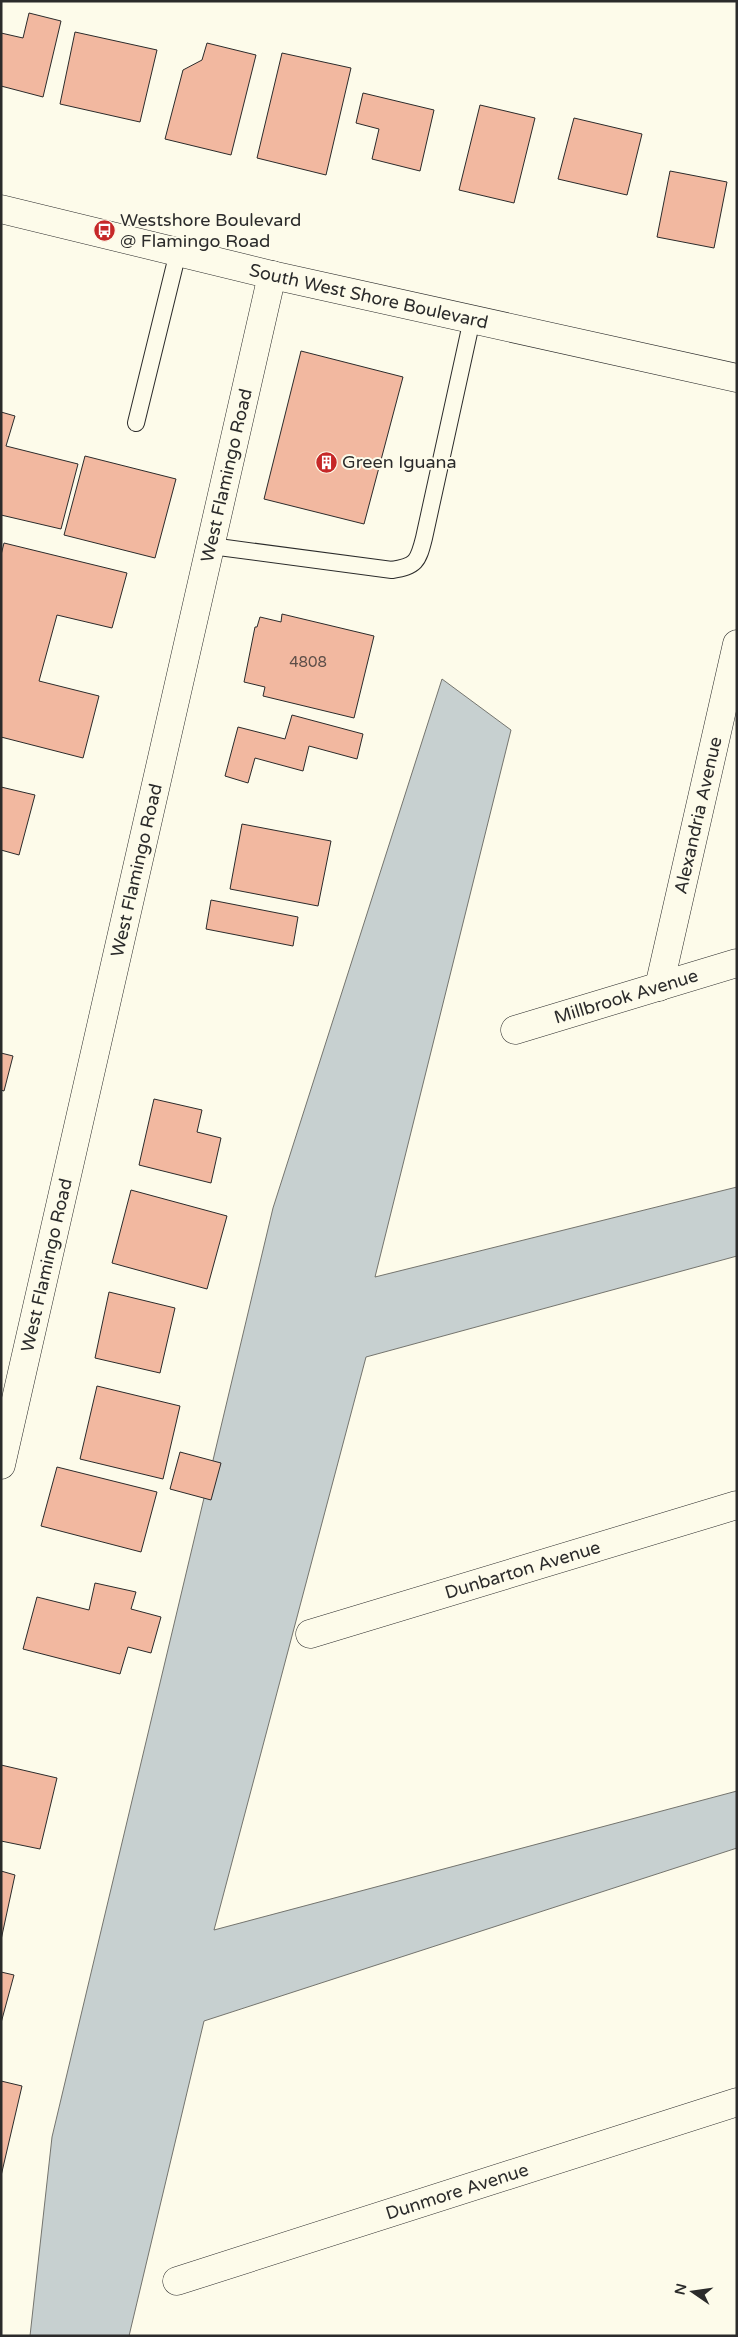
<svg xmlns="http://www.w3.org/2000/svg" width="738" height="2337" font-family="'Varela Round',sans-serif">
<rect width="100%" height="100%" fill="#fdfbea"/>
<polygon fill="#c7d0d0" stroke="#74746e" points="442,679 511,730 375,1277 737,1187 737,1256 366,1357 214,1930 737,1791 737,1848 204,2021 129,2336 30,2336 52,2137 273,1208"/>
<g fill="#f2b8a0" stroke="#2b2b2b">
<polygon points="29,13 61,21 43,97 1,86 1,33 23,38"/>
<polygon points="75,32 157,50 140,122 60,104"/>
<polygon points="207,43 256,55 231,155 165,139 183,70 202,60"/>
<polygon points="282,53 351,68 326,175 257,158"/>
<polygon points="363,93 434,110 420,171 372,159 379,129 356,123"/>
<polygon points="480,105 535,118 514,203 459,190"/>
<polygon points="574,118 642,134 627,195 558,179"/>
<polygon points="670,171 727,182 714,248 657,237"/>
<polygon points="301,351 403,377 364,524 264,499"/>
<polygon points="1,412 15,416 6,446 78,464 61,529 1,515"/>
<polygon points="85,456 176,479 155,558 64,535"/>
<polygon points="4,543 127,573 112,628 57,615 39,681 99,696 83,758 1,737 1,555"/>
<polygon points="282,614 374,636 354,718 263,696 265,687 244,682 255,627 257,627 260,617 281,622"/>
<polygon points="292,715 363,734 357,759 309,746 303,771 255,758 248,783 225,776 238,727 285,739"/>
<polygon points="1,787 35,795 19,855 1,850"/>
<polygon points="242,824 331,841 318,906 230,889"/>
<polygon points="211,900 298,917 293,946 206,929"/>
<polygon points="1,1053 13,1056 4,1091 1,1090"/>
<polygon points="154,1099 202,1110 197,1132 221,1138 211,1183 139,1165"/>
<polygon points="131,1190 227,1216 207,1289 112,1263"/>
<polygon points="109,1292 175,1308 160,1373 95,1358"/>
<polygon points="97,1386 180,1406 163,1479 80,1459"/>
<polygon points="180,1452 221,1463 211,1500 170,1489"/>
<polygon points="57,1467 157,1492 141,1552 41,1526"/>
<polygon points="95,1583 136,1592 131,1609 161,1617 151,1653 128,1647 120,1674 23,1649 37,1597 89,1610"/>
<polygon points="1,1765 57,1778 40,1849 1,1841"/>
<polygon points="1,1871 15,1875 1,1940"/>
<polygon points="1,1972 14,1975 1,2023"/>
<polygon points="1,2081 22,2086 1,2176"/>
</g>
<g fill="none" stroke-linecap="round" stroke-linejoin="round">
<defs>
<g id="lane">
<polyline points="136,423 178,252"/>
<path d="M211,546l181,24c24,-4 26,-8 32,-32l48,-219"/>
</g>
<g id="street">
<path id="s1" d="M659,987l78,-343"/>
<path id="s2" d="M515,1030l222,-67"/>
<path id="s3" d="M1,1465l271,-1190"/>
<path id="s4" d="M310,1634l427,-129"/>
<path id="s5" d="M177,2281l560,-179"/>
</g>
<g id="secondary">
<path id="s6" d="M1,209l271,66 465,103"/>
</g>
</defs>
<use href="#lane" stroke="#2b2b2b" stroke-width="18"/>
<use href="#street" stroke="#2b2b2b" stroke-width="29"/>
<use href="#secondary" stroke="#2b2b2b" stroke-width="29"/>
<use href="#lane" stroke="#fdfbea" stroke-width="16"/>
<use href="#street" stroke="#fdfbea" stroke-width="28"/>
<use href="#secondary" stroke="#fdfbea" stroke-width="28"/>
</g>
<defs>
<symbol id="bus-disc" viewBox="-11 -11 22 22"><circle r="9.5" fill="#c62828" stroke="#fdfbea"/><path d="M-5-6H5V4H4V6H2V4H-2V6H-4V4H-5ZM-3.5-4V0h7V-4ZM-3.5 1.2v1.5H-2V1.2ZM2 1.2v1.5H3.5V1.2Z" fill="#fff"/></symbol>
<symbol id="building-disc" viewBox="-11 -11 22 22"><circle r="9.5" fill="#c62828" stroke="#fdfbea"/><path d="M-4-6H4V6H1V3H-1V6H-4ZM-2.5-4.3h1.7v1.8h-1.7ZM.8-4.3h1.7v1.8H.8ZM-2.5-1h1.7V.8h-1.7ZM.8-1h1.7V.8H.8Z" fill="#fff"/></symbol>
</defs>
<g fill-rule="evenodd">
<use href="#bus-disc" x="92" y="218" width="25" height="25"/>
<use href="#building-disc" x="314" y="450" width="25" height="25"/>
</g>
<g text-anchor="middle" stroke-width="4" stroke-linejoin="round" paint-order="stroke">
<g font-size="15" fill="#5d4e48">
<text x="308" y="667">4808</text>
</g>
<g font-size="18" fill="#2b2b2b" stroke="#fdfbea" text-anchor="start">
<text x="120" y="226">Westshore Boulevard<tspan x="120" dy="21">@ Flamingo Road</tspan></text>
<text x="342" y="468">Green Iguana</text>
</g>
<g font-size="18" fill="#2b2b2b" stroke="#fdfbea">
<text dy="6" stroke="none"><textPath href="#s6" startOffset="378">South West Shore Boulevard</textPath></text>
<text dy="6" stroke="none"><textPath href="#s3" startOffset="1015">West Flamingo Road</textPath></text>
<text dy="6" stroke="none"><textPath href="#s1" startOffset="176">Alexandria Avenue</textPath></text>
<text dy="6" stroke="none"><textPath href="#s3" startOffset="610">West Flamingo Road</textPath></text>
<text dy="6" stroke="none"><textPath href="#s2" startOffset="116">Millbrook Avenue</textPath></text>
<text dy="6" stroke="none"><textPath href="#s3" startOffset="205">West Flamingo Road</textPath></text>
<text dy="6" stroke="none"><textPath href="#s4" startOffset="222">Dunbarton Avenue</textPath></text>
<text dy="6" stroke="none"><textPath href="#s5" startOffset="294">Dunmore Avenue</textPath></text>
</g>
</g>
<rect width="738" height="2337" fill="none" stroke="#2b2b2b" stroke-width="5"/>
<g transform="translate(693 2292) rotate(283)" stroke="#fdfbea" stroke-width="4" paint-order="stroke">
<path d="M0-4L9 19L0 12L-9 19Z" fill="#2b2b2b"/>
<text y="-8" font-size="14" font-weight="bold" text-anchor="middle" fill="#2b2b2b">N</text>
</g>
</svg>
